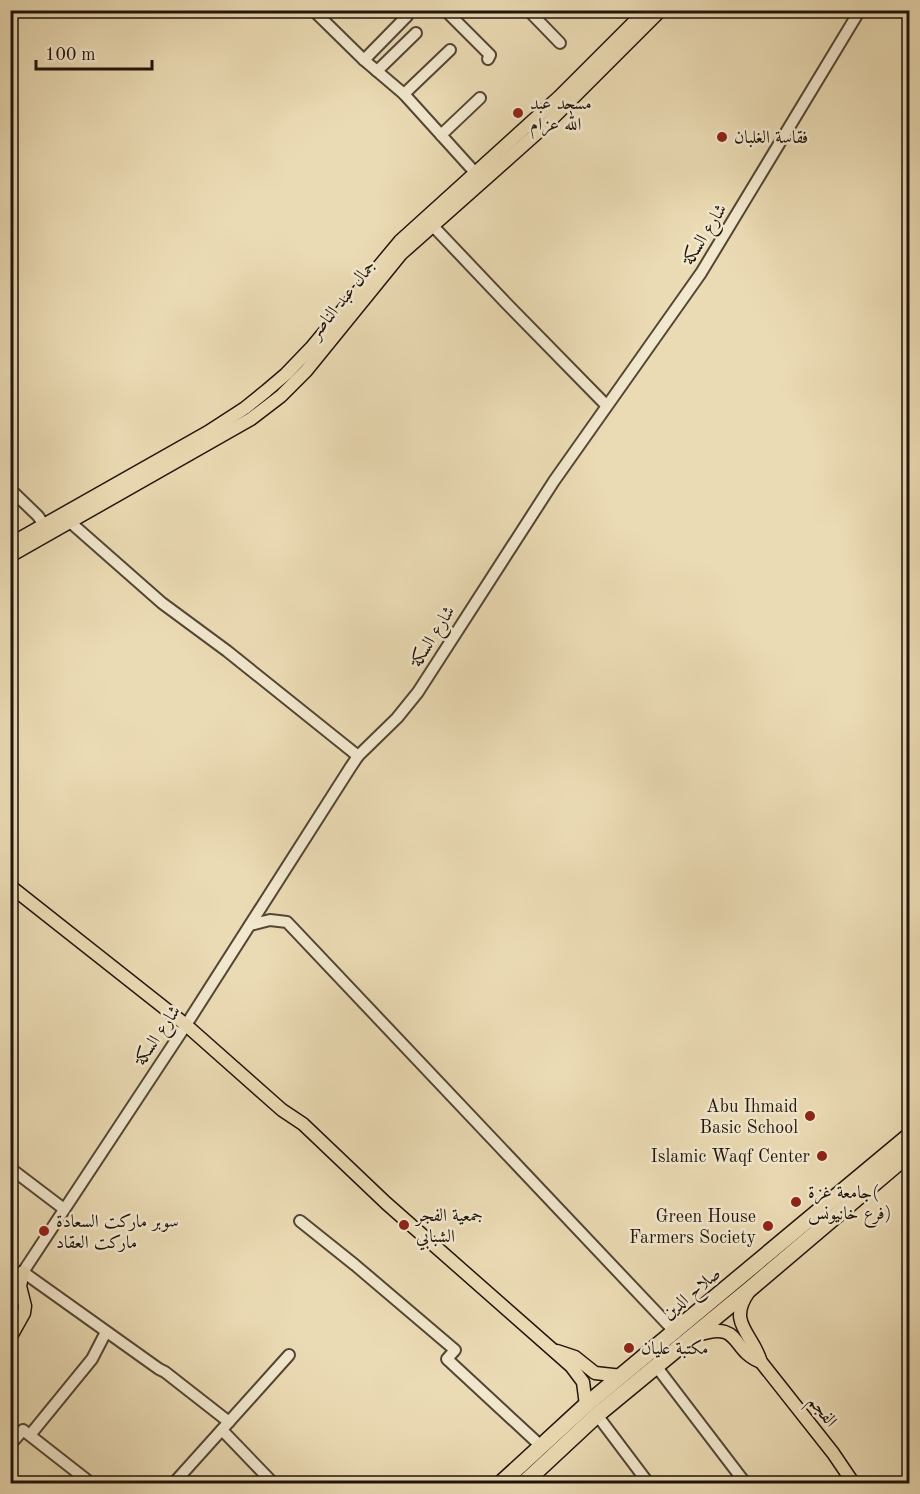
<svg xmlns="http://www.w3.org/2000/svg" width="920" height="1494" font-family="'Old Standard TT',Amiri,serif">
<rect width="100%" height="100%" fill="#ebdbb4"/>
<filter id="stains"><feTurbulence type="fractalNoise" baseFrequency=".00333" numOctaves="4"/><feColorMatrix values="0 0 0 0 .2 0 0 0 0 .09 0 0 0 0 .02 0 0 0 .5 -.17"/></filter>
<radialGradient id="worn" r=".72"><stop offset=".6" stop-color="#630" stop-opacity="0"/><stop offset="1" stop-color="#630" stop-opacity=".3"/></radialGradient>
<g fill="none" stroke-linecap="round" stroke-linejoin="round">
<defs>
<g id="minor">
<polyline points="313,10 364,60 404,94 480,178"/>
<polyline points="445,10 490,55 488,59"/>
<polyline points="528,10 560,43"/>
<polyline points="364,60 407,16"/>
<polyline points="377,71 416,33"/>
<polyline points="404,94 450,50"/>
<polyline points="441,135 480,98"/>
<polyline points="432,225 506,303 606,405"/>
<polyline points="10,489 38,516 48,531"/>
<polyline points="70,522 162,603 227,651 358,756"/>
<polyline points="250,925 270,920 287,922 675,1332"/>
<polyline points="10,1168 64,1209"/>
<polyline points="300,1221 355,1265 455,1350 447,1359 542,1447"/>
<polyline points="656,1366 746,1484"/>
<polyline points="597,1415 649,1484"/>
<polyline points="229,1422 165,1372 159,1369 23,1272 186,1025 350,768 358,756 397,718 418,692 554,481 701,273 860,10"/>
<polyline points="222,1430 274,1484"/>
<polyline points="30,1435 92,1359 106,1332"/>
<polyline points="10,1445 23,1430 92,1484"/>
<polyline points="173,1484 289,1355"/>
</g>
<g id="major">
<polyline points="10,544 208,432 245,408 266,391 286,374 311,348 400,241 559,97 646,10"/>
<polyline points="10,556 251,419 281,396 306,371 401,254 545,126 661,10"/>
<polyline points="10,886 186,1025 282,1110 303,1124 386,1203 571,1366 583,1382 586,1405"/>
<path d="M748,1293c-21,30 5,41 13,69l72,91 21,31"/>
<path d="M695,1336c48,-17 34,14 66,26"/>
<polyline points="10,1338 24,1313 25,1306 20,1286 23,1272"/>
<polyline points="557,1351 575,1357 595,1373 622,1376"/>
</g>
<g id="highway">
<polyline points="500,1484 586,1405 910,1135"/>
<polyline points="523,1484 597,1415 751,1288 910,1153"/>
</g>
</defs>
<use href="#minor" stroke="#534635" stroke-width="14"/>
<use href="#major" stroke="#20140b" stroke-width="15"/>
<use href="#highway" stroke="#20140b" stroke-width="18"/>
<use href="#minor" stroke="#f2e8ce" stroke-width="10"/>
<use href="#major" stroke="#ebdbb4" stroke-width="12"/>
<use href="#highway" stroke="#ebdbb4" stroke-width="15"/>
</g>
<g fill="#8f2418" stroke="#f2e8ce" stroke-width="2">
<circle cx="518" cy="113" r="6"/>
<circle cx="722" cy="137" r="6"/>
<circle cx="810" cy="1116" r="6"/>
<circle cx="822" cy="1156" r="6"/>
<circle cx="796" cy="1202" r="6"/>
<circle cx="404" cy="1225" r="6"/>
<circle cx="768" cy="1226" r="6"/>
<circle cx="44" cy="1231" r="6"/>
<circle cx="629" cy="1348" r="6"/>
</g>
<g text-anchor="middle" stroke-width="5" stroke-linejoin="round" paint-order="stroke">
<g font-size="18" fill="#20140b" stroke="#f2e8ce" text-anchor="start">
<text x="530" y="109">مسجد عبد<tspan x="530" dy="21">الله عزام</tspan></text>
<text x="734" y="143">فقاسة الغلبان</text>
<text x="798" y="1112" text-anchor="end">Abu Ihmaid<tspan x="798" dy="21">Basic School</tspan></text>
<text x="810" y="1162" text-anchor="end">Islamic Waqf Center</text>
<text x="808" y="1198">جامعة غزة(<tspan x="808" dy="21">فرع خانيونس)</tspan></text>
<text x="416" y="1221">جمعية الفجر<tspan x="416" dy="21">الشبابي</tspan></text>
<text x="756" y="1222" text-anchor="end">Green House<tspan x="756" dy="21">Farmers Society</tspan></text>
<text x="56" y="1227">سوبر ماركت السعادة<tspan x="56" dy="21">ماركت العقاد</tspan></text>
<text x="641" y="1354">مكتبة عليان</text>
</g>
<g font-size="18" fill="#20140b" stroke="#f2e8ce">
<text transform="translate(704 234) rotate(-58)" y="6">شارع السكة</text>
<text transform="translate(342 299) rotate(-51)" y="6">جمال عبد الناصر</text>
<text transform="translate(432 636) rotate(-58)" y="6">شارع السكة</text>
<text transform="translate(157 1035) rotate(-56)" y="6">شارع السكة</text>
<text transform="translate(691 1293) rotate(-40)" y="6">صلاح الدين</text>
<text transform="translate(823 1411) rotate(52)" y="6">الفجم</text>
</g>
</g>
<rect width="920" height="1494" fill="none" stroke="#ebdbb4" stroke-width="36"/>
<rect x="12" y="12" width="896" height="1470" fill="none" stroke="#20140b" stroke-width="3"/>
<rect x="18" y="18" width="884" height="1458" fill="none" stroke="#20140b" stroke-width="1.5"/>
<path d="M36 60v9h116v-9" fill="none" stroke="#20140b" stroke-width="3"/>
<text x="45" y="60" font-size="18" fill="#20140b" stroke="#f2e8ce" stroke-width="4.5" paint-order="stroke">100 m</text>
<rect width="100%" height="100%" filter="url(#stains)"/>
<rect width="100%" height="100%" fill="url(#worn)"/>
</svg>
